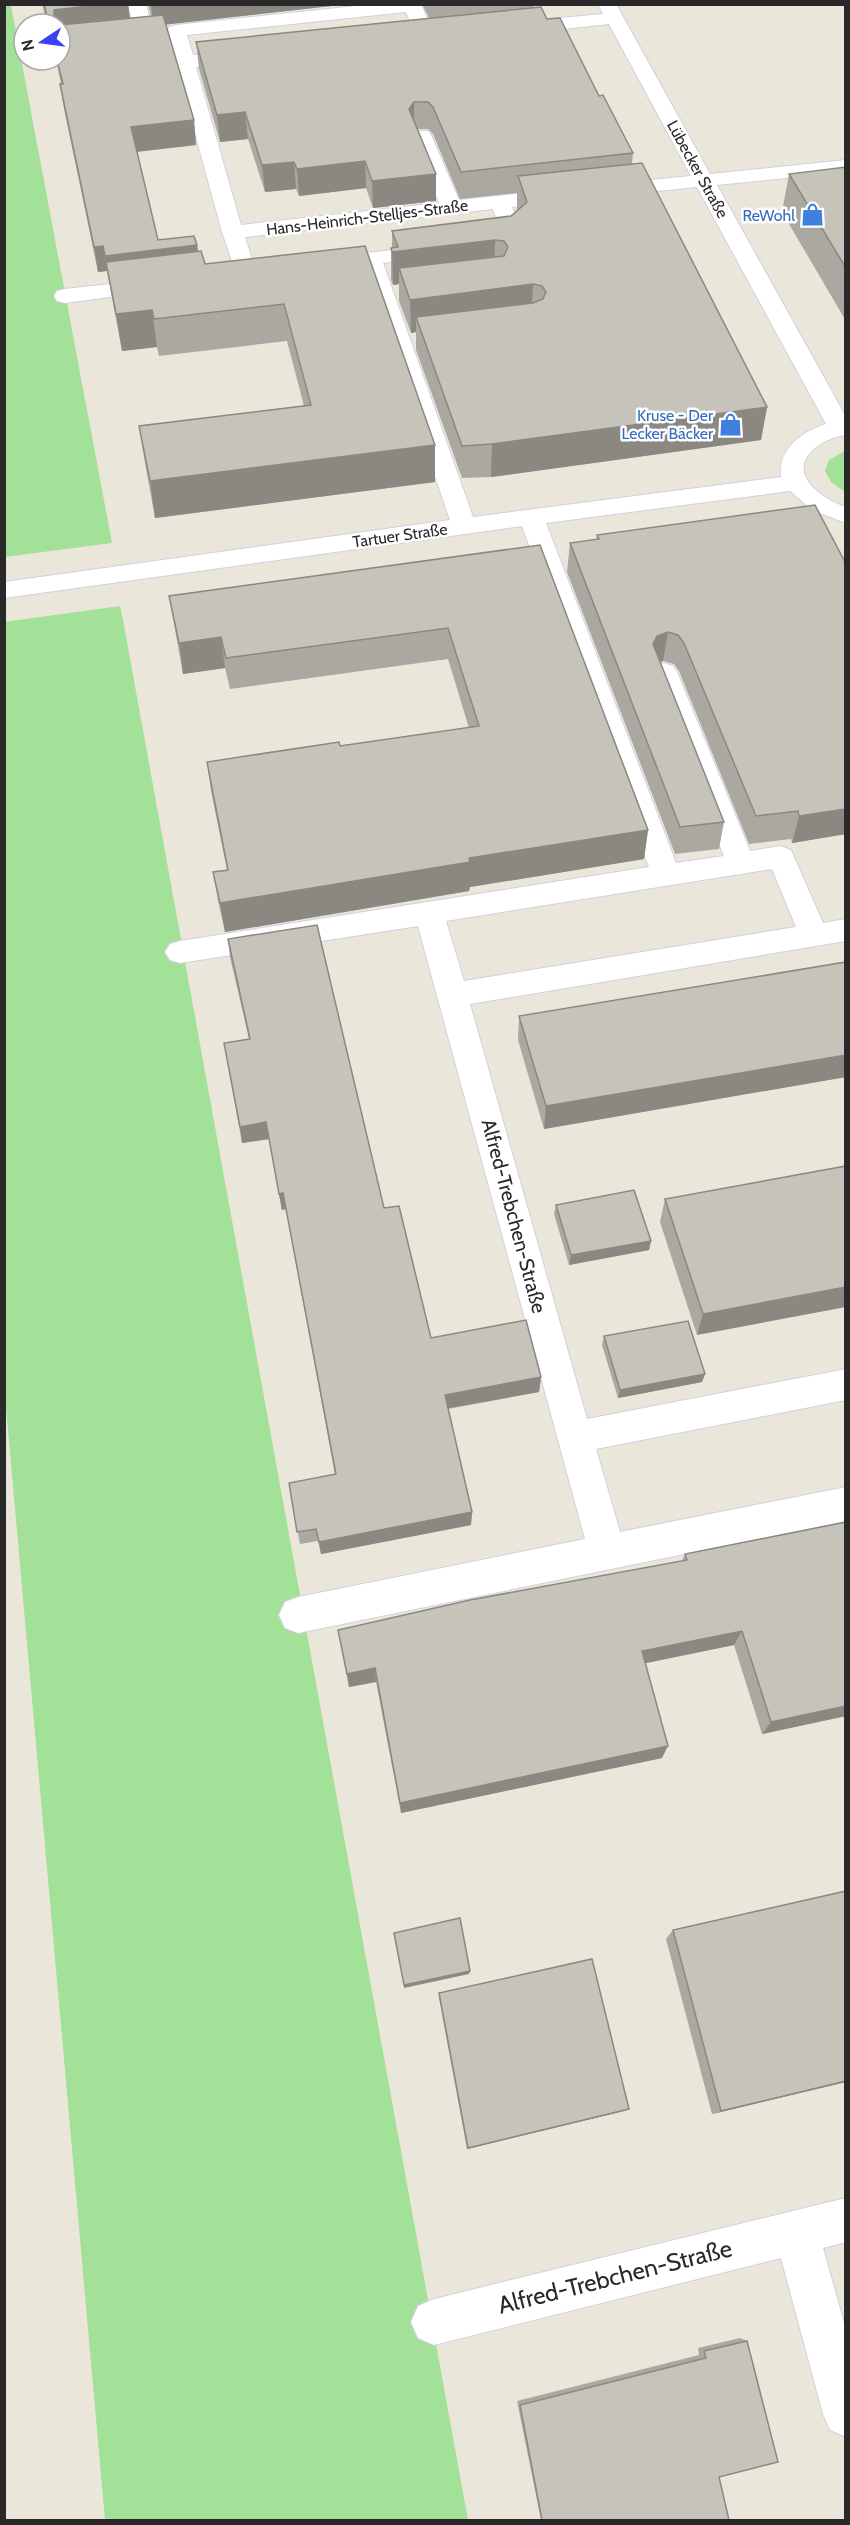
<svg xmlns="http://www.w3.org/2000/svg" width="850" height="2525" font-family="Cabin,sans-serif">
<rect width="100%" height="100%" fill="#ebe6da"/>
<g fill="#a4e198">
<polygon points="4,5 11,5 112,543 5,557"/>
<polygon points="845,451 846,451 845,492 831,482 825,471 829,460"/>
<polygon points="120,606 123,620 468,2520 105,2520 5,1396 4,622"/>
</g>
<g fill="none" stroke-linecap="round" stroke-linejoin="round">
<defs>
<g id="minor">
<polygon points="128,4 146,4 153,34 151,38 137,38 135,34"/>
<path d="M375,4h46l14,34 -2,4h-14l-13,-30 -219,23 6,20 49,-5 7,2 3,4 -3,4 -7,2 -46,5 45,158 198,-22 -28,-68 3,-4h14l3,4 28,65 103,-11 7,2 3,4 -3,4 -7,2 -50,6 11,27c-10,14 -25,19 -41,14l-4,-4 4,-4 13,-3 6,-5 -8,-23 -248,28 9,29 22,-2 8,1 3,5 -3,5c-14,3 -32,6 -46,3l-16,-46 -55,-201 2,-4 7,-2z"/>
<path d="M598,4h18l94,170 136,-14v12l-129,13 129,232v18c-10,1 -19,5 -27,10 -36,25 -1,53 27,62v16l-34,-13 -22,-19 -244,32 130,340 48,-7 -73,-184 4,-6 9,-3 9,3 4,6 73,179 31,-5 10,4 32,73 23,-4v22l-376,63 117,415 259,-50v31l-250,49 24,83 226,-45v34l-548,112 -13,-5 -6,-13 6,-13 13,-5 287,-58 -167,-613 -238,37 -10,-3 -5,-8 5,-8 10,-3 469,-74 -127,-341 -518,72v-16l446,-62 -87,-254 -38,4 -8,-1 -3,-5 3,-5 8,-1 109,-13 8,1 3,5 -3,5 -8,1 -51,6 90,254 308,-40c-4,-27 21,-46 45,-53l-129,-237 -87,9 -7,-2 -3,-4 3,-4 7,-2 81,-8 -82,-152 -92,10 -7,-2 -2,-4 2,-4 7,-2 86,-8zM772,869l24,58 -332,54 -18,-60z"/>
<polygon points="155,279 163,280 166,285 163,290 65,303 57,301 54,296 57,291 65,289"/>
<polygon points="846,2198 846,2242 823,2248 846,2330 846,2437 830,2430 823,2414 781,2258 434,2345 418,2338 411,2322 418,2306 434,2299"/>
</g>
</defs>
<use href="#minor" stroke="#d0d0e1" stroke-width="2"/>
<use href="#minor" fill="#fff" fill-rule="evenodd"/>
</g>
<g fill="#aaa8a0">
<polygon points="42,4 128,4 130,18 151,16 148,4 349,4 166,24 194,120 196,145 137,152 158,240 197,245 198,251 205,264 365,246 435,445 435,482 155,518 145,463 139,426 304,406 287,341 159,356 157,347 122,351 107,271 98,272 64,109 60,84 61,84 56,60 60,60 60,24 47,24"/>
<polygon points="422,4 533,4 533,8 547,19 599,96 633,153 632,164 767,407 761,440 491,477 462,478 416,350 416,332 411,333 399,301 399,284 393,285 391,280 391,248 392,247 392,231 511,216 517,211 517,193 460,199 433,134 428,129 417,129 436,174 436,201 373,208 366,188 299,196 296,189 265,192 248,139 220,142 199,69 196,42 429,18"/>
<polygon points="846,167 846,321 782,212 789,174"/>
<polygon points="597,535 846,834 792,843 791,839 749,844 679,671 674,664 663,661 660,662 724,822 719,849 675,854 567,572 570,543 596,539"/>
<polygon points="540,545 648,830 644,859 470,887 469,891 225,932 218,901 213,872 227,870 211,791 207,762 340,746 469,728 448,659 230,689 225,668 183,674 169,596"/>
<polygon points="228,939 384,1208 431,1338 541,1377 539,1392 448,1409 472,1512 471,1525 321,1554 318,1541 300,1544 289,1483 335,1475 286,1209 282,1210 269,1139 242,1143 224,1043 249,1039 230,957"/>
<polygon points="846,962 846,1077 544,1129 518,1040 519,1016"/>
<polygon points="846,1166 697,1335 660,1222 665,1199"/>
<polygon points="556,1205 651,1241 649,1250 569,1265 554,1214"/>
<polygon points="604,1336 705,1374 702,1382 618,1398 602,1345"/>
<polygon points="685,1554 846,1716 762,1734 734,1645 645,1663 662,1758 401,1813 376,1682 349,1687 338,1630 682,1561"/>
<polygon points="673,1930 846,2082 712,2114 666,1939"/>
<polygon points="439,1993 624,2111 467,2149 439,1998"/>
<polygon points="740,2338 747,2341 719,2477 729,2520 541,2520 517,2401 699,2355 698,2348"/>
</g>
<g fill="#8b8882">
<polygon points="107,4 128,4 131,27 60,34 60,24 54,24 54,10"/>
<polygon points="151,4 349,4 154,26"/>
<polygon points="414,102 414,129 409,109"/>
<polygon points="245,112 248,139 220,142 217,115"/>
<polygon points="194,120 196,145 134,152 131,127"/>
<polygon points="365,161 366,188 299,196 297,169"/>
<polygon points="294,162 296,189 265,192 262,165"/>
<polygon points="436,174 436,201 373,208 372,181"/>
<polygon points="495,240 494,273 399,268 399,284 393,285 392,252"/>
<polygon points="197,245 200,270 109,281 105,256"/>
<polygon points="103,246 107,271 98,272 94,247"/>
<polygon points="533,284 531,317 416,317 416,332 411,333 410,300"/>
<polygon points="152,310 157,347 122,351 116,314"/>
<polygon points="767,407 761,440 491,477 492,444"/>
<polygon points="435,445 435,482 155,518 150,481"/>
<polygon points="668,632 663,661 653,665 653,644 657,636"/>
<polygon points="221,637 225,668 183,674 179,643"/>
<polygon points="846,809 846,834 792,843 799,816"/>
<polygon points="648,830 644,859 470,887 469,891 225,932 220,903 469,858"/>
<polygon points="846,1055 846,1077 544,1129 546,1106"/>
<polygon points="266,1122 269,1139 242,1143 240,1127"/>
<polygon points="283,1193 286,1209 282,1210 279,1194"/>
<polygon points="651,1241 649,1250 569,1265 571,1255"/>
<polygon points="846,1287 846,1307 697,1335 703,1314"/>
<polygon points="705,1374 702,1382 618,1398 620,1390"/>
<polygon points="541,1377 539,1392 444,1409 445,1395"/>
<polygon points="472,1512 471,1525 321,1554 319,1542"/>
<polygon points="742,1631 734,1645 637,1665 642,1651"/>
<polygon points="375,1668 376,1682 349,1687 347,1674"/>
<polygon points="846,1706 846,1716 762,1734 771,1722"/>
<polygon points="668,1746 662,1758 401,1813 400,1803"/>
<polygon points="470,1971 469,1974 404,1988 404,1985"/>
<polygon points="846,2081 846,2082 712,2114 721,2111"/>
<polygon points="629,2109 624,2111 467,2149 468,2148"/>
</g>
<g fill="#c6c3ba" stroke="#8b8882" stroke-width="1.5">
<polygon points="44,4 107,4 54,10 54,24 49,24"/>
<polygon points="541,7 547,19 560,18 599,96 603,95 633,153 461,172 433,107 428,102 414,102 409,109 436,174 372,181 365,161 297,169 294,162 262,165 245,112 217,115 196,42"/>
<polygon points="163,15 194,120 131,127 158,240 194,236 197,245 105,256 103,246 94,247 60,84 63,84 57,60 60,60 60,25"/>
<polygon points="642,163 767,407 492,444 462,446 416,317 533,303 543,299 546,292 542,286 533,284 410,300 399,268 504,256 508,247 504,241 495,240 392,252 391,248 398,247 392,231 511,216 527,202 518,176"/>
<polygon points="846,167 846,268 789,174"/>
<polygon points="365,246 435,445 150,481 139,426 311,405 284,304 154,319 152,310 116,314 106,262 201,251 205,264"/>
<polygon points="815,505 846,564 846,809 799,816 798,811 756,816 684,643 678,635 668,632 657,636 653,644 724,822 680,827 570,543 599,539 597,535"/>
<polygon points="540,545 648,830 469,858 470,862 220,903 213,872 228,870 207,762 339,742 340,746 479,726 448,628 226,658 221,637 179,643 169,596"/>
<polygon points="317,925 384,1208 399,1206 431,1338 526,1320 541,1377 445,1395 472,1512 319,1542 316,1529 297,1532 289,1483 336,1474 283,1193 279,1194 266,1122 240,1127 224,1043 250,1039 228,939"/>
<polygon points="846,962 846,1055 546,1106 519,1016"/>
<polygon points="846,1166 846,1287 703,1314 665,1199"/>
<polygon points="634,1190 651,1241 571,1255 556,1205"/>
<polygon points="688,1321 705,1374 620,1390 604,1336"/>
<polygon points="846,1522 846,1706 771,1722 742,1631 642,1651 668,1746 400,1803 375,1668 347,1674 338,1630 470,1600 687,1560 685,1554"/>
<polygon points="846,1891 846,2081 721,2111 673,1930"/>
<polygon points="460,1918 470,1971 404,1985 394,1933"/>
<polygon points="592,1959 629,2109 468,2148 439,1993"/>
<polygon points="747,2341 778,2462 719,2477 729,2520 542,2520 520,2405 706,2358 704,2351"/>
</g>
<defs>
<symbol id="shop-bare" viewBox="-9 -9 18 18"><path d="M-5-2.5h2.3a2.7 3.5 0 0 1 5.4 0H5L5.5 6h-11ZM-1.5-2.5h3a1.5 2.3 0 0 0-3 0Z" fill="#3f7fe0" stroke="#fff" stroke-width="2.5" paint-order="stroke"/></symbol>
</defs>
<g fill-rule="evenodd">
<use href="#shop-bare" x="796" y="198" width="33" height="33"/>
<use href="#shop-bare" x="714" y="408" width="33" height="33"/>
</g>
<g text-anchor="middle" stroke-width="5" stroke-linejoin="round" paint-order="stroke">
<g font-size="16" fill="#292929" stroke="#fff">
<text transform="translate(698 169) rotate(61)" y="6">Lübecker Straße</text>
<text transform="translate(367 217) rotate(-7)" y="6">Hans-Heinrich-Stelljes-Straße</text>
<text transform="translate(400 535) rotate(-8)" y="6">Tartuer Straße</text>
</g>
<g font-size="16" fill="#366cbe" stroke="#fff" text-anchor="end">
<text x="795" y="221">ReWohl</text>
<text x="713" y="421">Kruse - Der<tspan x="713" dy="18">Lecker Bäcker</tspan></text>
</g>
<g font-size="20" fill="#292929" stroke="#fff">
<text transform="translate(514 1216) rotate(75)" y="7">Alfred-Trebchen-Straße</text>
</g>
<g font-size="24" fill="#292929" stroke="#fff">
<text transform="translate(615 2277) rotate(-14)" y="8">Alfred-Trebchen-Straße</text>
</g>
</g>
<rect width="850" height="2525" fill="none" stroke="#292929" stroke-width="12"/>
<g transform="translate(42 42) rotate(257)"><circle r="28" fill="#ffffff" stroke="#a9a9a9" stroke-width="1.5"/>
<path d="M0-4.5L10 22L0 15L-10 22Z" fill="#3d41f5"/>
<text y="-9" font-size="16" font-weight="bold" text-anchor="middle" fill="#292929">N</text>
</g>
</svg>
